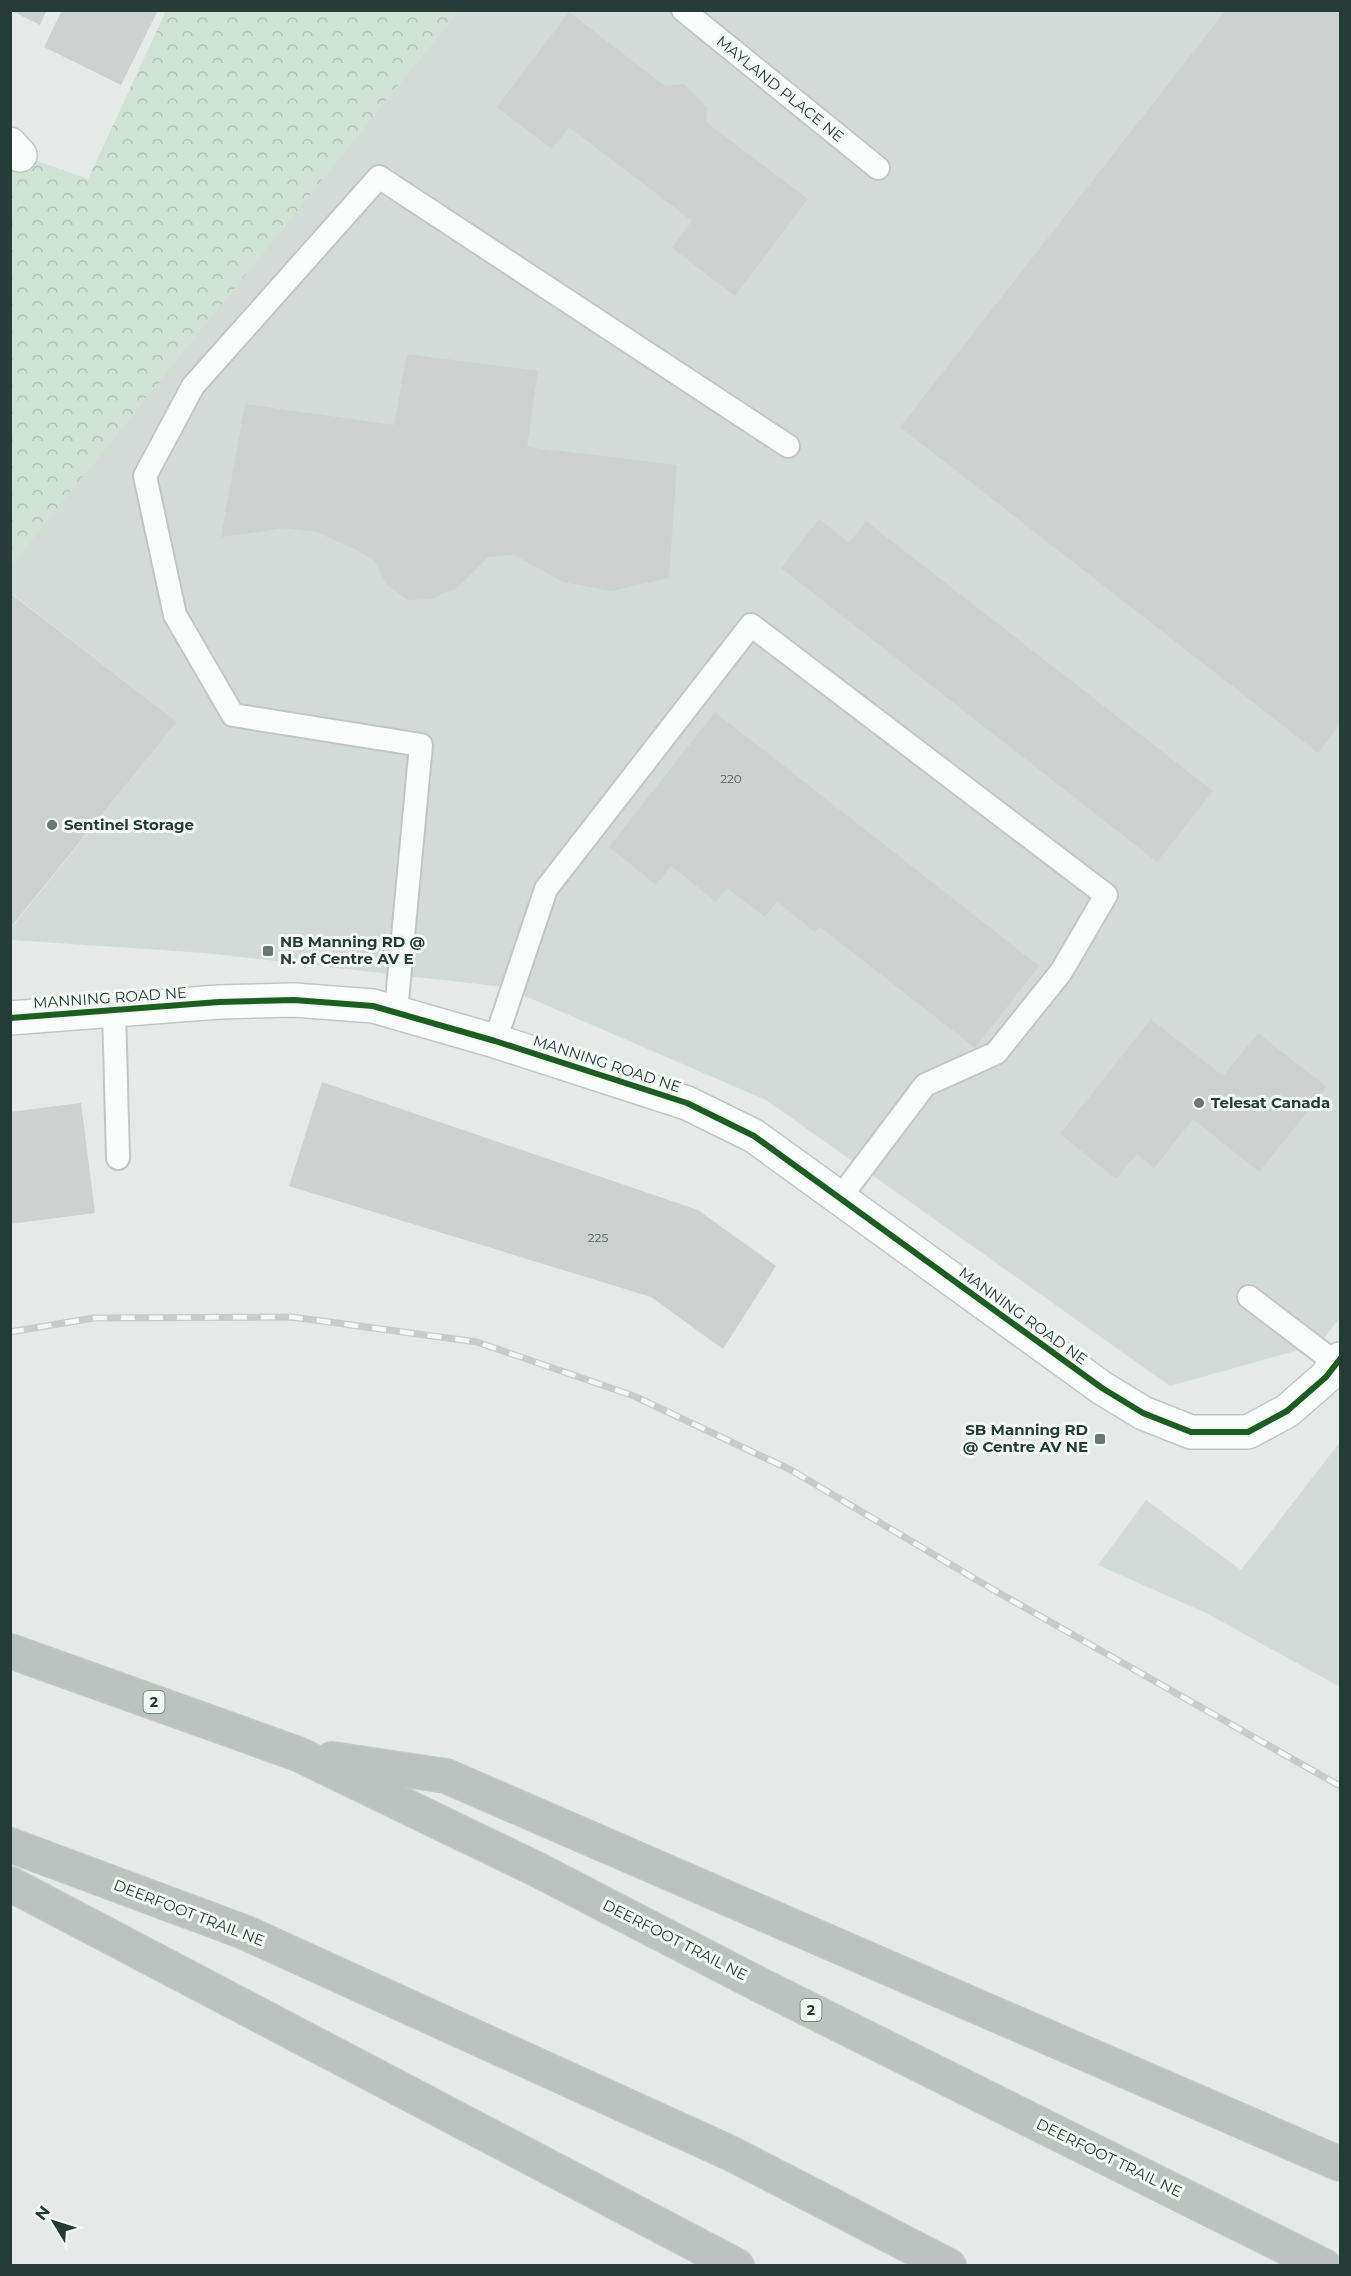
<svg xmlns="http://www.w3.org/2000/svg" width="1351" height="2276" font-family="Montserrat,sans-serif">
<defs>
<pattern id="forest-crowns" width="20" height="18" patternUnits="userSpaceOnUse" patternTransform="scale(1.5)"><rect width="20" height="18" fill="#cfe2d4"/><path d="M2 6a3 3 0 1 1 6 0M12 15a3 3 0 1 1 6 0" fill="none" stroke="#b2c3b7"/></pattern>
</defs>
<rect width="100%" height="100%" fill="#e5eae8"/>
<g fill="#d3dbd8">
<polygon points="458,11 1340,11 1340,1317 1320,1344 1170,1386 766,1100 504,987 205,953 11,940 11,928 177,722 11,593 10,566"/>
<polygon points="1340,1442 1340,1687 1208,1614 1098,1565 1146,1500 1241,1570"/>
</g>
<polygon fill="url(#forest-crowns)" points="166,11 458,11 11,566 11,162 20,155 88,179"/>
<g fill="#cdd1cf">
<polygon points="10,10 47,10 40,25"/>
<polygon points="62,10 158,10 121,85 44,47"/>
<polygon points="1226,10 1340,10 1340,724 1318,753 900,427"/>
<polygon points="569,12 665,86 684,84 707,107 706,122 808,199 735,296 672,248 692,221 569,127 552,149 497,107"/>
<polygon points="407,354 538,371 527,447 677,465 669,578 611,591 563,582 514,555 488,557 457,588 431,599 408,600 386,584 375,561 355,549 316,532 286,528 221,537 245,404 394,425"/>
<polygon points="819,519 849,543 866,521 1213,791 1157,862 781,568"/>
<polygon points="10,593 177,722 10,928"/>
<polygon points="715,712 1039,966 975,1048 820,927 815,932 777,902 765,917 727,888 716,902 671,866 656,885 609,847"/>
<polygon points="1151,1019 1223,1076 1258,1033 1327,1087 1259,1172 1193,1119 1154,1168 1137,1154 1116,1179 1060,1134"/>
<polygon points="322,1082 698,1210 776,1266 723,1349 651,1297 289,1186"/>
<polygon points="81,1103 95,1213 10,1224 10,1112"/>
</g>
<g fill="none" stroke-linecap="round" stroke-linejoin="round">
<defs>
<g id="service">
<polyline points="683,10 878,168"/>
<polyline points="114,1010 118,1158"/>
<polyline points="396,1011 421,745 233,715 175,615 145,476 193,386 379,177 788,446"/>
<polyline points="495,1041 546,889 751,625 1106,895 1061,972 996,1053 925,1085 839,1199"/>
<polyline points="1249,1297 1337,1364"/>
</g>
<g id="minor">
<polyline points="10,144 20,155"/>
<polyline points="10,1018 219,1002 294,1000 373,1006 495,1041 687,1103 754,1136 1102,1388 1143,1413 1191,1432 1248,1432 1287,1411 1326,1377 1340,1359"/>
</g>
<g id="motorway">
<polyline points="10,1651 298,1754 538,1870 762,1986 1324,2266"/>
<polyline points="332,1759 446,1776 1340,2164"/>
<polyline points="10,1845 244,1932 730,2153 949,2266"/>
<polyline points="10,1884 737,2266"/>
</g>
</defs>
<use href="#service" stroke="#c2c7c5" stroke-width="26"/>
<use href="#minor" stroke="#c2c7c5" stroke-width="36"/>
<use href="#motorway" stroke="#c1c9c7" stroke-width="36"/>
<use href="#service" stroke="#fbfcfc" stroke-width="22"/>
<use href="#minor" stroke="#fbfcfc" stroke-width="33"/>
<use href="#motorway" stroke="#bbc2c0" stroke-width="33"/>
<defs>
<polyline id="rail" points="10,1332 94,1318 292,1317 477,1342 634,1396 791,1470 992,1589 1340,1786"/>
</defs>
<use href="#rail" stroke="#c7cbca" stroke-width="7"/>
<use href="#rail" stroke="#f4f9f6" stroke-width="4.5" stroke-dasharray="14" stroke-linecap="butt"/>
<defs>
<polyline id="cycleway" points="10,1018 219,1002 294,1000 373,1006 495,1041 687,1103 754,1136 1102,1388 1143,1413 1191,1432 1248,1432 1287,1411 1326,1377 1340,1359"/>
</defs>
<use href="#cycleway" stroke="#f4f9f6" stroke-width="10"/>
<use href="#cycleway" stroke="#1b5e20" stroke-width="6"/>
</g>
<g fill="#687974" stroke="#f4f9f6" stroke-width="2">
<circle cx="52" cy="825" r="6"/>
<rect x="262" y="945" width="12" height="12" rx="3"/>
<circle cx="1199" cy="1103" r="6"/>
<rect x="1094" y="1433" width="12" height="12" rx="3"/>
</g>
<g text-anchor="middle" stroke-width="6" stroke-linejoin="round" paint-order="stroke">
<g font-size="12" fill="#4f625c">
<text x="731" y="783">220</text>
<text x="598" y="1242">225</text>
</g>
<g fill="#f4f9f6" stroke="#62756f" stroke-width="1.5">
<rect x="143.5" y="1691" width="21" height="22" rx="4.5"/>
<rect x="800.5" y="1999" width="21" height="22" rx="4.5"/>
</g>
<g font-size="14" font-weight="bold" fill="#243c35">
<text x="154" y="1707">2</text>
<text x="811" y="2015">2</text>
</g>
<g font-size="15" fill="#243c35" stroke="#f4f9f6">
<text transform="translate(780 89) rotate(39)" y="5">MAYLAND PLACE NE</text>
<text transform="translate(110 998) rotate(-4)" y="5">MANNING ROAD NE</text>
<text transform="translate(607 1064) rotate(18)" y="5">MANNING ROAD NE</text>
<text transform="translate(1023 1316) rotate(36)" y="5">MANNING ROAD NE</text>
<text transform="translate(189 1913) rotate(21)" y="5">DEERFOOT TRAIL NE</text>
<text transform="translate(675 1940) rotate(27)" y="5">DEERFOOT TRAIL NE</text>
<text transform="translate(1109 2158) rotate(26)" y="5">DEERFOOT TRAIL NE</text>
</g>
<g font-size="15" font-weight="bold" fill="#243c35" stroke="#f4f9f6" text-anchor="start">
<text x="64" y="830">Sentinel Storage</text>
<text x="280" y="947">NB Manning RD @<tspan x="280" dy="17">N. of Centre AV E</tspan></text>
<text x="1211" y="1108">Telesat Canada</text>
<text x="1088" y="1435" text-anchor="end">SB Manning RD<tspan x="1088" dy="17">@ Centre AV NE</tspan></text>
</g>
</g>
<rect width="1351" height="2276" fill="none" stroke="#243c35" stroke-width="24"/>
<g transform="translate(54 2222) rotate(308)" stroke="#f4f9f6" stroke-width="4.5" paint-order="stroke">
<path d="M0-4.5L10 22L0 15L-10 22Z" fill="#243c35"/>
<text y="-9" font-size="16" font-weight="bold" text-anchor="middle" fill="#243c35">N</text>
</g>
</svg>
